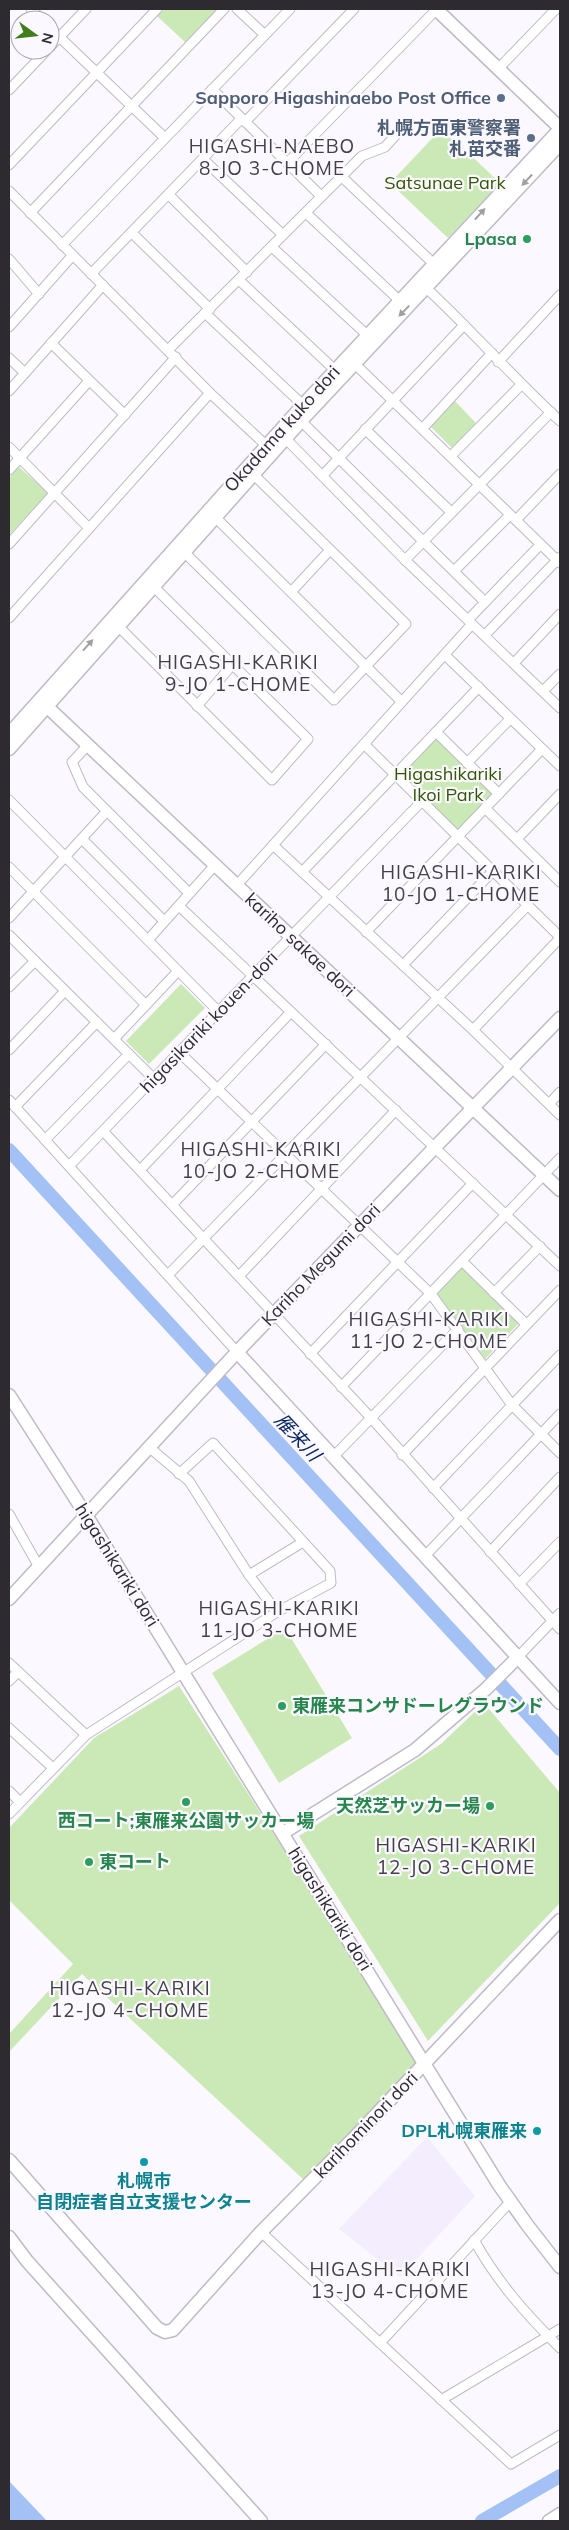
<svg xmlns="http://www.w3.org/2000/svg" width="569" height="2530" font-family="Mulish,'Noto Sans JP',sans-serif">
<rect width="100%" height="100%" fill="#fbf9ff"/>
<polygon fill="#f3edfe" points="427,2137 475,2196 400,2277 339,2229"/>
<g fill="#cbe9b6">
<polygon points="164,9 218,9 186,43 157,16"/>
<polygon points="442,128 500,183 448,238 390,183"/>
<polygon points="455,401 476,423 452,448 430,426"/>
<polygon points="19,467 48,493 9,535 9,478"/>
<polygon points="437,737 494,793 458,830 401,774"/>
<polygon points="181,984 205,1008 149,1064 126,1041"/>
<polygon points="462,1266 519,1323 485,1359 436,1294"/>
<polygon points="285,1628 352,1738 279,1783 212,1673"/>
<polygon points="179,1686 419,2060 304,2180 82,1974 9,2052 9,2034 73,1964 9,1900 9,1828 94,1738"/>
<polygon points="484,1703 560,1793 560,1903 428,2041 299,1836 441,1744"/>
</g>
<polygon fill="#a3c1f5" points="9,2481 47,2521 9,2521"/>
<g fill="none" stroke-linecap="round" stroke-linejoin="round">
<g stroke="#a3c1f5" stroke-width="14">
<polyline points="9,1150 560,1749"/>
<polyline points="482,2521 560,2476"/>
</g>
<defs>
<g id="street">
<polyline points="31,9 42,20"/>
<polyline points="237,9 265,35"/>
<polyline points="50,28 165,138"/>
<polyline points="50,47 86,9"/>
<polyline points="498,69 556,9"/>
<polyline points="212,89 321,196"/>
<polyline points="9,90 47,50"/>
<polyline points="245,122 354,9"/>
<polyline points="203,159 283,235"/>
<polyline points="288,162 437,9"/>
<polyline points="9,165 157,9"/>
<polyline points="342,177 434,264"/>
<polyline points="9,191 210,393 270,449"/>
<polyline points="169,195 247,272"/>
<polyline points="30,213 224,9"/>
<polyline points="306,213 400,301"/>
<polyline points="132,233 210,309"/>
<polyline points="62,245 290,9"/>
<polyline points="272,247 367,335"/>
<polyline points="9,259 39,294"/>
<polyline points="91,274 241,119"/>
<polyline points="239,280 336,371"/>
<path d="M422,284c48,44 90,93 138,137"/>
<polyline points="205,313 303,405"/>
<polyline points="9,327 72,256"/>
<polyline points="51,343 125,415"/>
<polyline points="168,350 362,156 385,147 404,126"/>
<polyline points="9,358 25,373"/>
<polyline points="498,362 560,295"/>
<polyline points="354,363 560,563"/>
<polyline points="9,391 103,285"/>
<polyline points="301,421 485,602"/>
<polyline points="423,428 492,353"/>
<polyline points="365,429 451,512"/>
<polyline points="285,438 405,560 560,708"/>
<polyline points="9,447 89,528"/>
<polyline points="451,456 521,385"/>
<polyline points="9,470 89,381"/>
<polyline points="323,475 464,325"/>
<polyline points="215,517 402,702"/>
<polyline points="516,520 560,474"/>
<polyline points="9,544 176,357"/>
<polyline points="184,552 334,700 406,624 254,475"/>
<polyline points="405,560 551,412"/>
<polyline points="455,570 510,515"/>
<polyline points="291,592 330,550"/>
<polyline points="9,618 210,393"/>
<polyline points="468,620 540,545"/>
<polyline points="115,623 272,780 308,739 153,586"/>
<polyline points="485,635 560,557"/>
<polyline points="445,655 560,766"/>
<polyline points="514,663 560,614"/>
<polyline points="543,691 560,674"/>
<polyline points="197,706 232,665"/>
<polyline points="436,732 499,794"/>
<polyline points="364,744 560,937"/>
<polyline points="88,745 72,762 83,787 189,893"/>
<polyline points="467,763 510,719"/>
<polyline points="9,800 219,1012"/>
<polyline points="485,808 560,882"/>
<polyline points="82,839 164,921"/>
<polyline points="517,839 560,794"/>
<polyline points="273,845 473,1030 560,1115"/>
<polyline points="9,867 146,1005"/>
<polyline points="302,872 479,687"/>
<polyline points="237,885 472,624"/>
<polyline points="179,906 560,1266"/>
<polyline points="9,918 107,811"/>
<polyline points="366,932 542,749"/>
<polyline points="9,935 154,1079"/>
<polyline points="148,940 215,865"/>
<polyline points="403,965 494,870"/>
<polyline points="9,987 35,961"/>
<polyline points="473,1030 560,938"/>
<polyline points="114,1039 178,971"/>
<polyline points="9,1050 65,991"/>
<polyline points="179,1052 431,1294 512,1405 560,1453"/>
<polyline points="9,1100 237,1352"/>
<polyline points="549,1104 560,1092"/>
<polyline points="15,1107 97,1022"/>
<polyline points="104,1132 372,1419 560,1629"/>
<polyline points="45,1140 129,1054"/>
<polyline points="69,1166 422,801"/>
<polyline points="141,1169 291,1012"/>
<polyline points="173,1204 326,1044"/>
<polyline points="462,1261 526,1324"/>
<polyline points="168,1275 528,905"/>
<polyline points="239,1276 396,1110"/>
<polyline points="494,1293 540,1246"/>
<polyline points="310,1354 473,1183"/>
<polyline points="341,1387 560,1158"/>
<polyline points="402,1455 560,1290"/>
<polyline points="334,1456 458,1329"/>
<polyline points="179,1474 213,1443 330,1571 331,1583 277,1612"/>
<polyline points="433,1488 560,1355"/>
<polyline points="9,1514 39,1567"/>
<polyline points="490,1552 560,1477"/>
<polyline points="426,1555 560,1414"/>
<polyline points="249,1575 303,1542"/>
<polyline points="519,1584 560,1542"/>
<polyline points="518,1657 560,1613"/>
<polyline points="9,1663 86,1735"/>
<polyline points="9,1681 18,1672"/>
<polyline points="9,1728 53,1768"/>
<polyline points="9,1791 20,1802"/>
<polyline points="9,1814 86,1735 277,1612 249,1575 189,1481 150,1448"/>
<polyline points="261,2232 380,2343 510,2202"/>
<path d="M474,2240c24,43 52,74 86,108"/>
<polyline points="380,2343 511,2464 560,2435"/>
<polyline points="441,2400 560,2329"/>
</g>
<g id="secondary">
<polyline points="436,9 560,128"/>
<polyline points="40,700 560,1190"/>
<polyline points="9,734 303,405 560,129"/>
<polyline points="9,749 301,421 560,144"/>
<polyline points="237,1352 560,1703"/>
<polyline points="9,1395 86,1515 499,2185 528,2226 560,2267"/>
<polyline points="9,1599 237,1352 560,1018"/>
<polyline points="283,1833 415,1750 486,1689 518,1657"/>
<polyline points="9,2160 157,2328 165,2332 173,2330 261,2232 353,2139 560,1920"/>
<polyline points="9,2237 27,2261 261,2521"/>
<polyline points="549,2521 560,2514"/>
</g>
</defs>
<use href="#street" stroke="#bebac6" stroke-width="11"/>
<use href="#secondary" stroke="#bebac6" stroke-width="15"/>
<use href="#street" stroke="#fff" stroke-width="9"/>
<use href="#secondary" stroke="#fff" stroke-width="12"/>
</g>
<defs><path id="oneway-solid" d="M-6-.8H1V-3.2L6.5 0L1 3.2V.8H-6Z" transform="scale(1.25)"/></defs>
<g fill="#a0a0a2">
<use href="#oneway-solid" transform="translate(527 180) rotate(133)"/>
<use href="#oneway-solid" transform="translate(480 214) rotate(-47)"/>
<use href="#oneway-solid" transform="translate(404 311) rotate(134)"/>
<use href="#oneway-solid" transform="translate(88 645) rotate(-48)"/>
</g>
<g fill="#5c6f8a" stroke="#fbf9ff" stroke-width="2">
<circle cx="501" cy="98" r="5"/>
<circle cx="531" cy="138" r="5"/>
</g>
<g fill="#2e9e5b" stroke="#fbf9ff" stroke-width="2">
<circle cx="527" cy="239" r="5"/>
<circle cx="282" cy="1706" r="5"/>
<circle cx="186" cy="1802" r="5"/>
<circle cx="490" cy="1806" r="5"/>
<circle cx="89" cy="1862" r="5"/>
</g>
<g fill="#0f9aa8" stroke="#fbf9ff" stroke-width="2">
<circle cx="537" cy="2131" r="5"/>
<circle cx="144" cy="2162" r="5"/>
</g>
<g text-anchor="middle" stroke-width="4.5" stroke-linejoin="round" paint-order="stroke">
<g font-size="18" font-weight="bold" fill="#4e5e75" stroke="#fbf9ff" text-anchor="end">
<text x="491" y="104">Sapporo Higashinaebo Post Office</text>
<text x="521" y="134">札幌方面東警察署<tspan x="521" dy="21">札苗交番</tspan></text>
</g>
<g font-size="18" fill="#325605" stroke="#fbf9ff">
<text x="445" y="189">Satsunae Park</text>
<text x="448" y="780">Higashikariki<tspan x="448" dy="21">Ikoi Park</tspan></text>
</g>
<g font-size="18" font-weight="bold" fill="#27864d" stroke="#fbf9ff" text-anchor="end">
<text x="517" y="245">Lpasa</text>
<text x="292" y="1712" text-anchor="start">東雁来コンサドーレグラウンド</text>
<text x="480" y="1812">天然芝サッカー場</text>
<text x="186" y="1827" text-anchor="middle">西コート;東雁来公園サッカー場</text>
<text x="99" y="1868" text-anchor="start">東コート</text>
</g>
<g font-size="18" fill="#2d2b30" stroke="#fbf9ff">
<text transform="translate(282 429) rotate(-48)" y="6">Okadama kuko dori</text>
<text transform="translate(300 945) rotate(43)" y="6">kariho sakae dori</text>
<text transform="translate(209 1022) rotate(-46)" y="6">higasikariki kouen-dori</text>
<text transform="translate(321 1265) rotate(-46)" y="6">Kariho Megumi dori</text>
<text transform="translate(117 1565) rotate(58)" y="6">higashikariki dori</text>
<text transform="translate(330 1909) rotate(58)" y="6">higashikariki dori</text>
<text transform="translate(366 2125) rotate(-46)" y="6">karihominori dori</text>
</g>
<g font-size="18" font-weight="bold" fill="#0d838f" stroke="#fbf9ff" text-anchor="end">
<text x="527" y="2137">DPL札幌東雁来</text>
<text x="144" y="2187" text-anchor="middle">札幌市<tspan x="144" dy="21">自閉症者自立支援センター</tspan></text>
</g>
<g font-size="19" letter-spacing="1" fill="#423f49" stroke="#fbf9ff">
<text x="272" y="153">HIGASHI-NAEBO<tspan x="272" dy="22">8-JO 3-CHOME</tspan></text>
<text x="238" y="669">HIGASHI-KARIKI<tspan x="238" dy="22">9-JO 1-CHOME</tspan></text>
<text x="461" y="879">HIGASHI-KARIKI<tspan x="461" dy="22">10-JO 1-CHOME</tspan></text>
<text x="261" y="1156">HIGASHI-KARIKI<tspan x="261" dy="22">10-JO 2-CHOME</tspan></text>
<text x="429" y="1326">HIGASHI-KARIKI<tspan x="429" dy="22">11-JO 2-CHOME</tspan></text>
<text x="279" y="1615">HIGASHI-KARIKI<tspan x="279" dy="22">11-JO 3-CHOME</tspan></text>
<text x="456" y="1852">HIGASHI-KARIKI<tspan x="456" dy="22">12-JO 3-CHOME</tspan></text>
<text x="130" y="1995">HIGASHI-KARIKI<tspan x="130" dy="22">12-JO 4-CHOME</tspan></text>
<text x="390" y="2276">HIGASHI-KARIKI<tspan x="390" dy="22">13-JO 4-CHOME</tspan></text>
</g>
<g font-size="19" font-style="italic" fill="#072762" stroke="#fbf9ff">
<text transform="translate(298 1437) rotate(47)" y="7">雁来川</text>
</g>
</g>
<rect width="569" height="2530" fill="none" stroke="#2d2b30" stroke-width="20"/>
<g transform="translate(35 35) rotate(105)"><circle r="24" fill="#fbf9ff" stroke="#a9a7ac"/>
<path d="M0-4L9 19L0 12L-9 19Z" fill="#407e1c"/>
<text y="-8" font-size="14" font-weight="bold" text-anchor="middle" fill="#2d2b30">N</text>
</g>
</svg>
